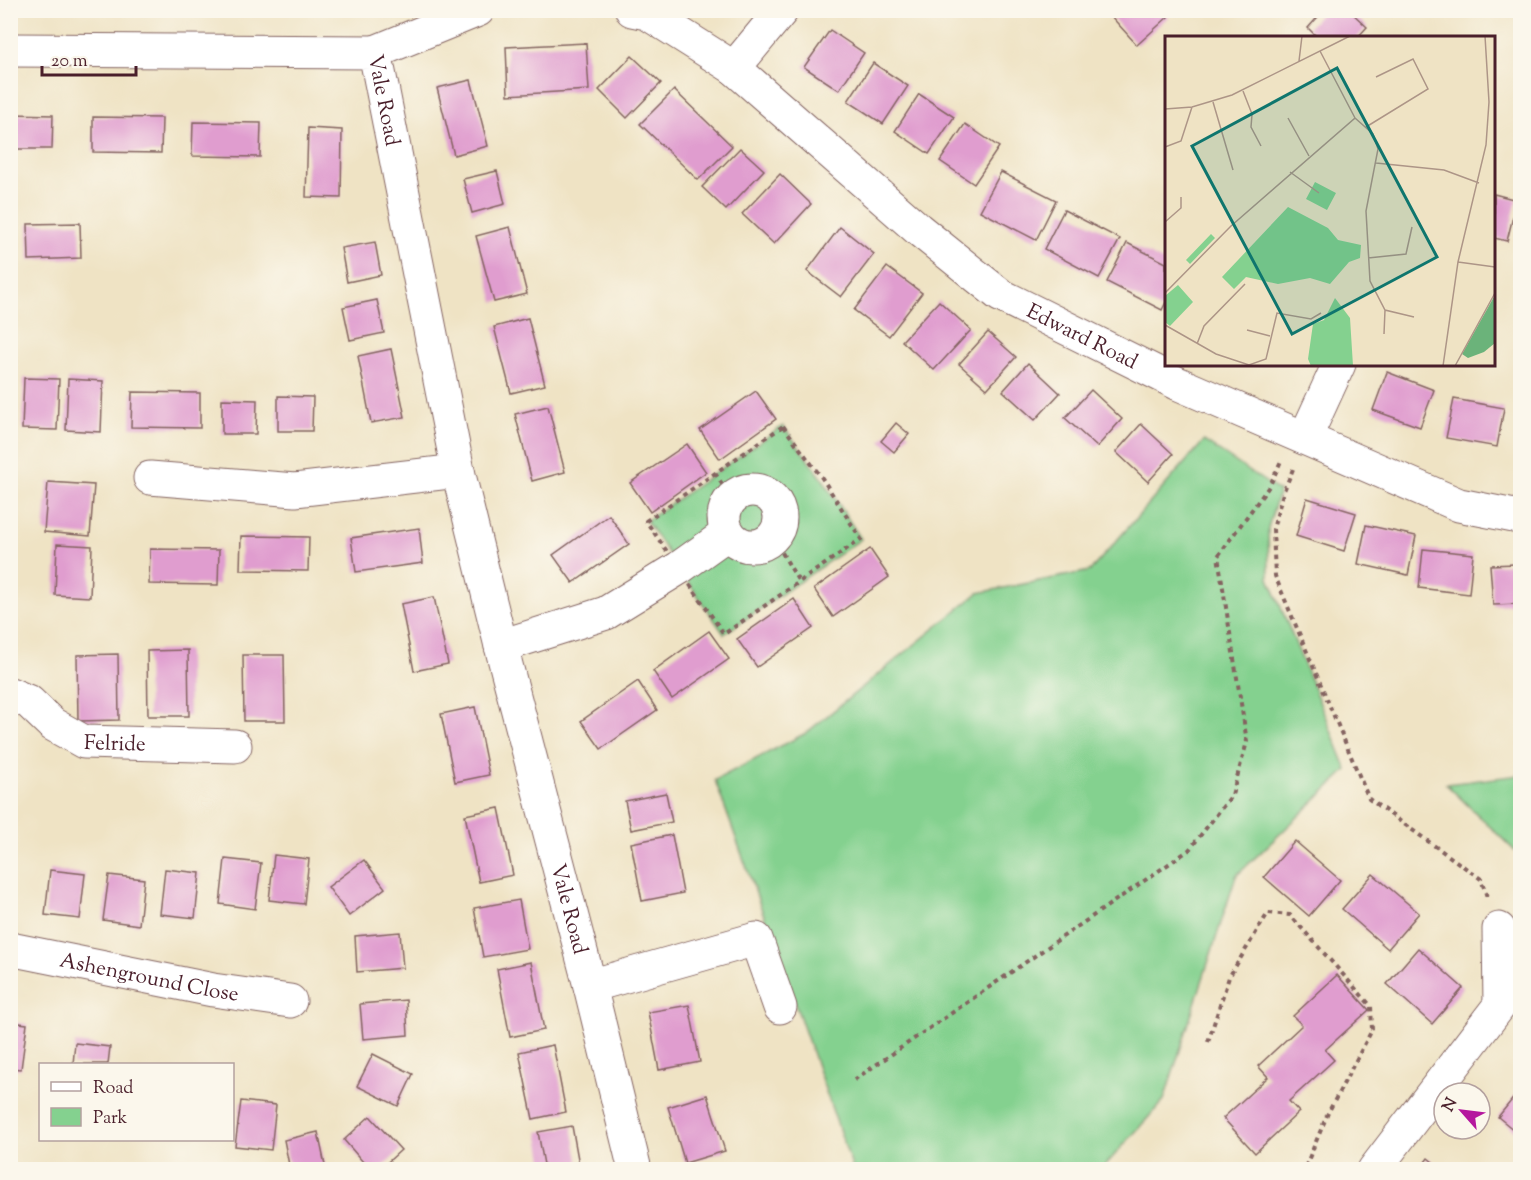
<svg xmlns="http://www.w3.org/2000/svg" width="1531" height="1180" font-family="'Sorts Mill Goudy',serif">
<rect width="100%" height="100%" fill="#fbf7ec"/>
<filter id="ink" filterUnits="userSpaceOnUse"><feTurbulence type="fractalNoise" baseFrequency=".0167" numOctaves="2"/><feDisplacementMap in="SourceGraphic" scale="12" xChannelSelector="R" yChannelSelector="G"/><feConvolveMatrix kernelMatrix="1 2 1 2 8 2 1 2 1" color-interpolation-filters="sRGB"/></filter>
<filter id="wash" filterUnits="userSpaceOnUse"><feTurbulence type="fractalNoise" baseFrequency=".008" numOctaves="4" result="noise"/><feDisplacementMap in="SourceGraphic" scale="24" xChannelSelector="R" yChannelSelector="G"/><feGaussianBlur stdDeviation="1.35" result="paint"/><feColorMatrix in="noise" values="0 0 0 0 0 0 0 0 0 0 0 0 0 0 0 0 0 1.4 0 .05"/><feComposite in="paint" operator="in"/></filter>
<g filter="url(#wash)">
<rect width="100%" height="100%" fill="#efe3c4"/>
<g fill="#84d18f" stroke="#67785d" stroke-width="1.5">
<polygon points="783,426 822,478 861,539 724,634 646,521"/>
<polygon points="1204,441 1279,491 1268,528 1269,578 1347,770 1236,876 1164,1100 1102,1169 853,1169 776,949 715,780 806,733 978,593 1090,571"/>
<polygon points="1520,775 1520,859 1518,854 1446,784"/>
</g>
<g id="blocks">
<g fill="#e09dcf">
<polygon points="1112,10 1162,10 1168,17 1137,45 1109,14"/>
<polygon points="1324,10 1349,10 1367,27 1357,38 1318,38 1308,28"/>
<polygon points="830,30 864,53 839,90 804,67"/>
<polygon points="586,43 589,90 508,95 506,47"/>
<polygon points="632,56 661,83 627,118 599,90"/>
<polygon points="873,63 908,86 883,124 848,101"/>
<polygon points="471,80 488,146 454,155 437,88"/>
<polygon points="674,90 732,146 698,180 640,124"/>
<polygon points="919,94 954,117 929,154 895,131"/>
<polygon points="10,114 53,115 52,149 10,149"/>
<polygon points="93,117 162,118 161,153 93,152"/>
<polygon points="193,122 261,123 260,157 192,156"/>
<polygon points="965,124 999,147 974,184 940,161"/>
<polygon points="308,128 342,130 341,198 306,197"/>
<polygon points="740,148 764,170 726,210 702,187"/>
<polygon points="497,171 505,204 472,213 463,179"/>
<polygon points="1001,172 1056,200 1036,240 980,211"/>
<polygon points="780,174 811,204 774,244 742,214"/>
<polygon points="1494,194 1517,200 1507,241 1494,238"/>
<polygon points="1064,210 1120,239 1099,278 1044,249"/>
<polygon points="80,223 81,258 29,260 28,224"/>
<polygon points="510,227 527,294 494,302 476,236"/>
<polygon points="840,227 874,254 841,297 807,271"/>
<polygon points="375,242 381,275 347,282 341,248"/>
<polygon points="1127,243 1166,263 1166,302 1162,310 1107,282"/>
<polygon points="887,267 922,293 889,336 854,310"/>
<polygon points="377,300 384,333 350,340 343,307"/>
<polygon points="939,301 971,330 934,370 902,341"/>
<polygon points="528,318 545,385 511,393 494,327"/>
<polygon points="988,332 1016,357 987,389 959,364"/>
<polygon points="391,349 405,417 371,423 358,356"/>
<polygon points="1028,363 1060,393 1035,420 1003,391"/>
<polygon points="1387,372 1434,390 1420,427 1373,410"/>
<polygon points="24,378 59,379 57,430 22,429"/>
<polygon points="68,379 103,381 101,432 66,430"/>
<polygon points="1091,390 1122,419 1097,447 1065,418"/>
<polygon points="756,391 776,419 720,459 700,430"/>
<polygon points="132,392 200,393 200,428 131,427"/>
<polygon points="278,396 313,397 312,431 278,431"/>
<polygon points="222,399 257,400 256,434 222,434"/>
<polygon points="1454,399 1504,408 1497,447 1446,438"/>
<polygon points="548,406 565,472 532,481 515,414"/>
<polygon points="896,423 909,434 894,452 881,441"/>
<polygon points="1141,424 1173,454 1148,482 1116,452"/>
<polygon points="687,444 706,472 650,512 630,483"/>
<polygon points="48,482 94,485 90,536 44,532"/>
<polygon points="1307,498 1356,513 1344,551 1296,536"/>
<polygon points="609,515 629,544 573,583 553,555"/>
<polygon points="1366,525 1416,536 1408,575 1358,564"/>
<polygon points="419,528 423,563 356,572 351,538"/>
<polygon points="241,536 309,537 308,571 240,570"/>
<polygon points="57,544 92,546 90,597 55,595"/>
<polygon points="150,549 219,550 218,585 149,584"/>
<polygon points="870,549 889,577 833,617 814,589"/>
<polygon points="1423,549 1473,554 1469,594 1419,588"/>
<polygon points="1516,564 1520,564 1520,604 1493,605 1490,565"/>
<polygon points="434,597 448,664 414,671 401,604"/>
<polygon points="794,599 813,628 757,667 737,639"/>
<polygon points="709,631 729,659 672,699 653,671"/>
<polygon points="188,650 189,716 148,716 147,651"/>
<polygon points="118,654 119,720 78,721 77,655"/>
<polygon points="243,655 284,655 285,721 244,721"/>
<polygon points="638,681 657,710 601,749 581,721"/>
<polygon points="475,707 489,775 455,782 441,714"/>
<polygon points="666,793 672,822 631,830 625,801"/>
<polygon points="499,808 513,875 479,882 465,815"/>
<polygon points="672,835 683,893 642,901 631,843"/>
<polygon points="1295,841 1340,880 1309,916 1264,877"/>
<polygon points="274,855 309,859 304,904 269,900"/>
<polygon points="225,859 261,863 255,909 220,904"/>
<polygon points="364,860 385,888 349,916 328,887"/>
<polygon points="165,869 200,873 195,918 160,914"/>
<polygon points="50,870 85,874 80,919 45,915"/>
<polygon points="1373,874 1419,913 1388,949 1342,909"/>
<polygon points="109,875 144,879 139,925 103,920"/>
<polygon points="519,900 528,949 483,957 474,908"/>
<polygon points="400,932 403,968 357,972 355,936"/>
<polygon points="1418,948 1463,988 1432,1024 1387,984"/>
<polygon points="531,962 544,1030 510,1037 497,969"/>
<polygon points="1337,975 1369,1010 1325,1050 1334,1060 1289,1101 1299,1112 1255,1153 1223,1118 1268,1077 1258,1066 1302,1025 1293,1016"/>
<polygon points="406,1000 408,1035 363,1039 360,1004"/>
<polygon points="689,1005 700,1062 659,1070 648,1012"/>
<polygon points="10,1022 27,1024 21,1069 10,1068"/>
<polygon points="75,1043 110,1047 108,1064 73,1064"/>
<polygon points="553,1045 566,1112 533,1119 519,1052"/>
<polygon points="373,1054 413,1074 398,1106 357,1086"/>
<polygon points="1520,1090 1520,1135 1498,1117"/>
<polygon points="707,1095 725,1151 685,1163 668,1107"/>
<polygon points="241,1101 276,1105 271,1150 235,1146"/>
<polygon points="370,1116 401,1150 379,1170 370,1170 344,1140"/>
<polygon points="572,1126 580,1170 545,1170 538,1132"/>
<polygon points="318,1132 326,1170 290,1170 284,1140"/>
<polygon points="1428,1158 1443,1170 1419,1170"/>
</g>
</g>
</g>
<g filter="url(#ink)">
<use href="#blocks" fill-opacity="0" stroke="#846461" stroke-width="1.5"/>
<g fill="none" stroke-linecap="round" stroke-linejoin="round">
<defs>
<g id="minor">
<path id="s1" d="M632,10l15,3 87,55 184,161 82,66 179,89 280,121 55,11 6,-1"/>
<path id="s2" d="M10,50l365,2 83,419 43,175 89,340 45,184"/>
<polyline points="375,52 478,10"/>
<polyline points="734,68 782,10"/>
<polyline points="1305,438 1339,364"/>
<polyline points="150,478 295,490 458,471"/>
<circle cx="752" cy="518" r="28"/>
<polyline points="501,646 606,613 679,568 728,533"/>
<path id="s3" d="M10,694l19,8 23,22 32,18 151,4"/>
<path id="s4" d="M10,949l203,41 77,11"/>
<polyline points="590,986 756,939 780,1007"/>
<polyline points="1374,1170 1500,1005 1499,929"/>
</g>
</defs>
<use href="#minor" stroke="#846461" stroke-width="35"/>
<g stroke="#846461" stroke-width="4" stroke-dasharray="4.5 4.5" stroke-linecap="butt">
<polygon points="783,426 822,478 861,539 724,634 646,521"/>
<polyline points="1293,469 1283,493 1273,529 1275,576 1369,799 1481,879 1488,900"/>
<polyline points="715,473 731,498"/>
<polyline points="773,537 799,582"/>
<polyline points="1208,1042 1229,977 1268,913 1290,915 1371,1006 1372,1030 1328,1113 1304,1170"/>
<polyline points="854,1080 1189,850 1232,795 1247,742 1218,556 1270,485 1281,461"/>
</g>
<use href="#minor" stroke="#fff" stroke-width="33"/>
</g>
</g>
<g text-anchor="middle" stroke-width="6" stroke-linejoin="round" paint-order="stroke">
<g font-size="21" fill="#4a1f2b" stroke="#fbf7ec">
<text dy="7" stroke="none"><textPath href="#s2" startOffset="414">Vale Road</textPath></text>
<text dy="7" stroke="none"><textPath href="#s1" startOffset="560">Edward Road</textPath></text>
<text dy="7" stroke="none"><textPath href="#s3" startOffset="120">Felride</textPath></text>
<text dy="7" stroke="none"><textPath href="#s2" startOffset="1244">Vale Road</textPath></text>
<text dy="7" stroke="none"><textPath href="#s4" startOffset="142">Ashenground Close</textPath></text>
</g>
</g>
<g transform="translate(1165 36)">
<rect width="330" height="330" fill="#efe3c4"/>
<path d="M150,146l21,11 -9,17 -21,-11zM123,171l40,21 10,12 23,5 -1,13 -11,4 -19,22 -20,-6 -32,6 -32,-7 -12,12 -12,-12zM46,198l4,4 -25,26 -4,-4zM13,249l15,17 -23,24 -5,-4v-26zM170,262l15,20 3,48h-42l-3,-7 5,-35 11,-4z" fill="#84d18f"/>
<path d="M330,259v48l-11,9 -16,6 -6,-4z" fill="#6bb37a"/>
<path fill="none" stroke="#ad9587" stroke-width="1.5" d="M134,25l3,-25M78,55l9,23 -1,13 10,19M48,66l20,68M0,73l27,-2 40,-12 118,-59M123,82l21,38M190,82l18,16 5,15 -12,62 4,70 15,29 29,7M201,91l62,-38 -15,-30 -37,18M0,111l16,-6 11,-34M211,127l68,7 35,13M125,136l29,21M0,186l16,-14v-11M203,222l38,-4 6,-27M293,226l37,5M0,257l66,-67 124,-108 -35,-67M0,289l51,29 33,11 17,-6 11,-46 34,6 10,-6M82,294l23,6M219,298l1,-24M32,308l7,-18 41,-42M278,330l15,-104 28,-117 3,-43 -4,-66M290,330l40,-73"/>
<path fill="#0f766e" fill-opacity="0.15" stroke="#0f766e" stroke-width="3" d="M172,32l100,189 -145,77 -100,-188z"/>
<rect width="330" height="330" fill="none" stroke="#4a1f2b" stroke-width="3"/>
</g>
<rect width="1531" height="1180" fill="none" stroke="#fbf7ec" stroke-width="36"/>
<rect x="39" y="1063" width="195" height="78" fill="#fbf7ec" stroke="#b4a19f" stroke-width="1.5"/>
<rect x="51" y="1082" width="30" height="9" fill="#ffffff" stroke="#b4a19f" stroke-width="1.5"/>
<text x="93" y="1093" font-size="18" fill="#4a1f2b">Road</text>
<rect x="51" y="1108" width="30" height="18" fill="#84d18f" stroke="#b4a19f" stroke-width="1.5"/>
<text x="93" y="1123" font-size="18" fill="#4a1f2b">Park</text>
<g transform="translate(1462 1111) rotate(298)"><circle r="28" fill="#fbf7ec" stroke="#b4a19f" stroke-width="1.5"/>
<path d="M0-4.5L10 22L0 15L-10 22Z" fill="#b5179e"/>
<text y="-9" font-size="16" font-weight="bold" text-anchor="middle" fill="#4a1f2b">N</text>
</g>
<path d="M42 66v9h94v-9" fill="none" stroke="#4a1f2b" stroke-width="3"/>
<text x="51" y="66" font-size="18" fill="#4a1f2b" stroke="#fbf7ec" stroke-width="4.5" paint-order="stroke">20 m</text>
</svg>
